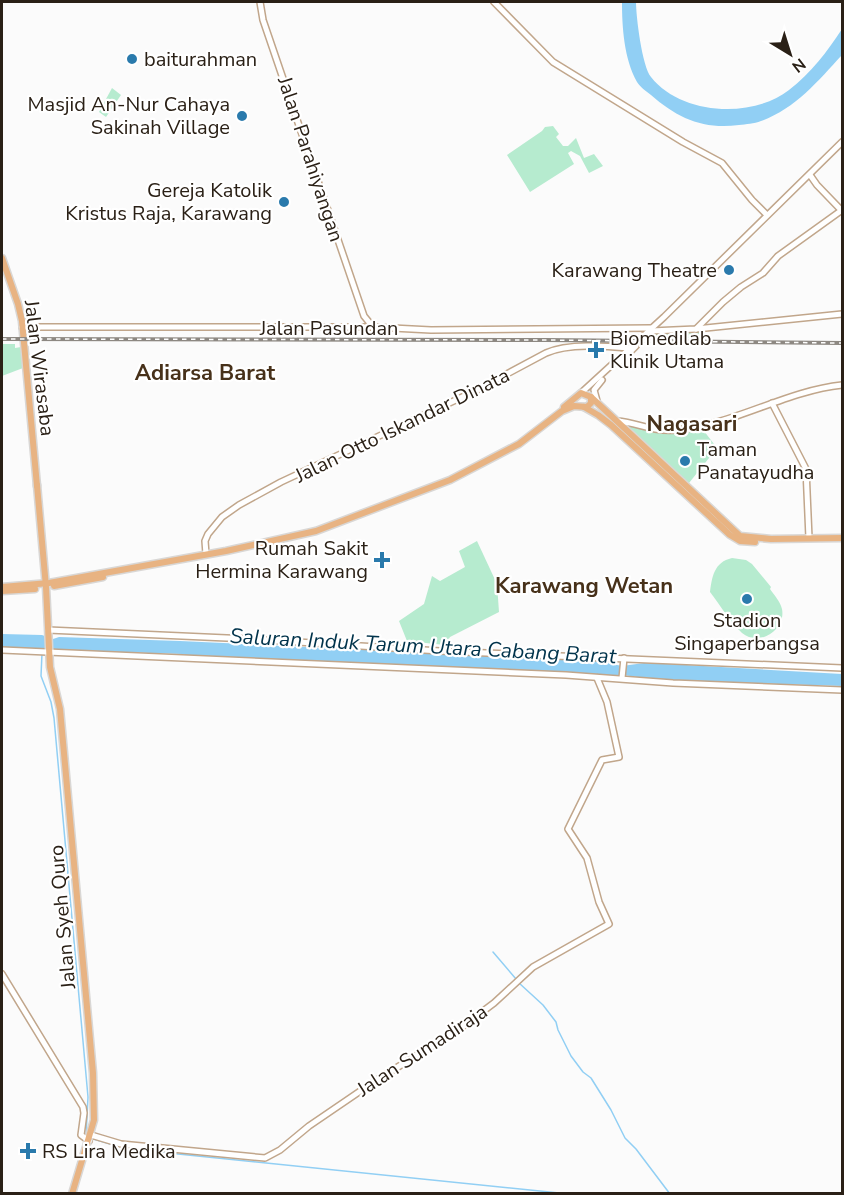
<svg xmlns="http://www.w3.org/2000/svg" width="844" height="1195" font-family="'Nunito Sans',sans-serif">
<rect width="100%" height="100%" fill="#fbfbfb"/>
<g fill="#b6ebcf">
<polygon points="112,88 121,95 106,117 99,112"/>
<polygon points="553,126 559,134 556,137 563,146 568,146 576,138 584,158 594,154 603,166 589,173 580,156 571,151 568,153 574,164 530,192 507,155 542,131 545,127"/>
<polygon points="702,331 702,338 648,339 652,333"/>
<polygon points="2,344 15,344 15,348 21,347 23,368 2,376"/>
<polygon points="626,423 656,432 704,431 717,448 689,483 624,426"/>
<polygon points="477,541 497,584 499,612 450,637 445,645 407,641 399,621 424,604 432,576 440,581 465,567 459,551"/>
<path d="M732,558l14,2 6,4 19,23 -1,2c4,6 10,12 12,20 4,21 -23,38 -40,24 -12,-11 -22,-28 -32,-41 2,-15 4,-30 22,-34z"/>
</g>
<g fill="#91cff4">
<path d="M622,2h14c0,14 6,64 15,75 30,38 101,42 138,13 22,-17 38,-38 53,-61v26c-24,26 -47,54 -81,66 -7,3 -15,3 -22,4 -35,5 -62,-7 -88,-30 -5,-4 -11,-8 -14,-13 -13,-23 -15,-55 -15,-80z"/>
<path d="M2,634l40,1 11,4 6,-2 121,4 319,15 99,5 24,5 22,-3 25,1 173,10v12l-189,-6c-10,-1 -28,-7 -36,-4l-425,-19 -10,-3 -128,-4 -7,-2h-45z"/>
</g>
<g fill="none" stroke-linecap="round" stroke-linejoin="round">
<g stroke="#91cff4" stroke-width="1.5">
<polyline points="42,653 41,676 51,702 54,718 88,1097 86,1136"/>
<polyline points="493,952 516,979"/>
<polyline points="519,983 543,1005 556,1022 558,1030 571,1056 583,1072 591,1078 611,1110 625,1138 636,1149 670,1194"/>
<polyline points="90,1138 117,1146"/>
<polyline points="122,1147 178,1154 569,1194"/>
</g>
<defs>
<g id="secondary">
<polyline points="260,2 263,20 364,316 373,327"/>
<polyline points="494,2 553,62 683,142 722,163 752,200 767,215"/>
<polyline points="810,175 817,185 842,211"/>
<polyline points="22,327 373,327 431,330 651,328"/>
<polyline points="696,329 723,302 741,287 763,273 778,256 842,210"/>
<polyline points="651,331 696,329 842,314"/>
<polyline points="619,363 636,346"/>
<polyline points="581,393 664,317 842,142"/>
<polyline points="597,401 594,390 602,380"/>
<polyline points="772,403 806,469 809,538"/>
<path d="M617,421c22,2 35,11 59,9 58,-5 109,-39 166,-45"/>
<path d="M206,554l-1,-13 3,-7 14,-17 17,-12 42,-23 194,-91 71,-38c22,-10 60,-7 84,-5"/>
<polyline points="48,630 249,639 440,651 842,668"/>
<polyline points="2,650 566,675 673,683 842,690"/>
<polyline points="622,678 624,658"/>
<polyline points="2,974 83,1107 84,1113 81,1135 89,1141"/>
<polyline points="91,1135 121,1144 265,1158 280,1150 309,1126 375,1081 458,1030 494,1003 533,967 609,924 599,902 587,858 568,829 602,760 619,757 607,702 597,678"/>
</g>
<g id="primary">
<polyline points="2,258 18,304 22,321 37,486"/>
<polyline points="564,407 581,393 591,397 740,536 771,539 842,538"/>
<polyline points="584,407 598,415 611,425 730,535 740,541 755,542"/>
<polyline points="37,485 46,587 50,667 60,709 93,1073 94,1120 72,1194"/>
<polyline points="54,586 103,577"/>
<polyline points="2,587 49,583 226,551 316,531 450,480 519,444 562,411 574,406 587,407 591,403 591,397"/>
<polyline points="2,591 35,589"/>
</g>
</defs>
<use href="#secondary" stroke="#c1a68b" stroke-width="8"/>
<use href="#primary" stroke="#d9d7d5" stroke-width="9"/>
<use href="#secondary" stroke="#fff" stroke-width="5"/>
<use href="#primary" stroke="#e8b382" stroke-width="6"/>
<defs>
<polyline id="rail" points="2,339 546,340 842,343"/>
</defs>
<use href="#rail" stroke="#8d8882" stroke-width="4"/>
<use href="#rail" stroke="#fff" stroke-width="1.5" stroke-dasharray="4.5" stroke-linecap="butt"/>
</g>
<g fill="#2a7aac" stroke="#fff" stroke-width="2">
<circle cx="132" cy="59" r="6"/>
<circle cx="242" cy="116" r="6"/>
<circle cx="284" cy="202" r="6"/>
<circle cx="729" cy="270" r="6"/>
<path d="M593 341h6v6h6v6h-6v6h-6v-6h-6v-6h6z"/>
<circle cx="685" cy="461" r="6"/>
<path d="M379 551h6v6h6v6h-6v6h-6v-6h-6v-6h6z"/>
<circle cx="747" cy="599" r="6"/>
<path d="M25 1142h6v6h6v6h-6v6h-6v-6h-6v-6h6z"/>
</g>
<g text-anchor="middle" stroke-width="4.5" stroke-linejoin="round" paint-order="stroke">
<g font-size="20" fill="#2a2016" stroke="#fff" text-anchor="start">
<text x="144" y="66">baiturahman</text>
<text x="230" y="111" text-anchor="end">Masjid An-Nur Cahaya<tspan x="230" dy="23">Sakinah Village</tspan></text>
<text x="272" y="197" text-anchor="end">Gereja Katolik<tspan x="272" dy="23">Kristus Raja, Karawang</tspan></text>
<text x="717" y="277" text-anchor="end">Karawang Theatre</text>
<text x="610" y="345">Biomedilab<tspan x="610" dy="23">Klinik Utama</tspan></text>
<text x="697" y="456">Taman<tspan x="697" dy="23">Panatayudha</tspan></text>
<text x="368" y="555" text-anchor="end">Rumah Sakit<tspan x="368" dy="23">Hermina Karawang</tspan></text>
<text x="747" y="627" text-anchor="middle">Stadion<tspan x="747" dy="23">Singaperbangsa</tspan></text>
<text x="42" y="1158">RS Lira Medika</text>
</g>
<g font-size="20" fill="#2a2016" stroke="#fff">
<text transform="translate(311 159) rotate(72)" y="7">Jalan Parahiyangan</text>
<text x="329" y="335">Jalan Pasundan</text>
<text transform="translate(40 368) rotate(83)" y="7">Jalan Wirasaba</text>
<text transform="translate(402 425) rotate(-26)" y="7">Jalan Otto Iskandar Dinata</text>
<text transform="translate(62 917) rotate(-95)" y="7">Jalan Syeh Quro</text>
<text transform="translate(422 1050) rotate(-33)" y="7">Jalan Sumadiraja</text>
</g>
<g font-size="21" font-style="italic" fill="#00334b" stroke="#fff">
<text transform="translate(423 646) rotate(3)" y="7">Saluran Induk Tarum Utara Cabang Barat</text>
</g>
<g font-size="22" font-weight="bold" fill="#47311a" stroke="#fff">
<text x="205" y="380">Adiarsa Barat</text>
<text x="692" y="431">Nagasari</text>
<text x="584" y="593">Karawang Wetan</text>
</g>
</g>
<rect width="844" height="1195" fill="none" stroke="#2a2016" stroke-width="6"/>
<g transform="translate(790 54) rotate(142)" stroke="#ffffff" stroke-width="4.5" paint-order="stroke">
<path d="M0-4.5L10 22L0 15L-10 22Z" fill="#2a2016"/>
<text y="-9" font-size="16" font-weight="bold" text-anchor="middle" fill="#2a2016">N</text>
</g>
</svg>
